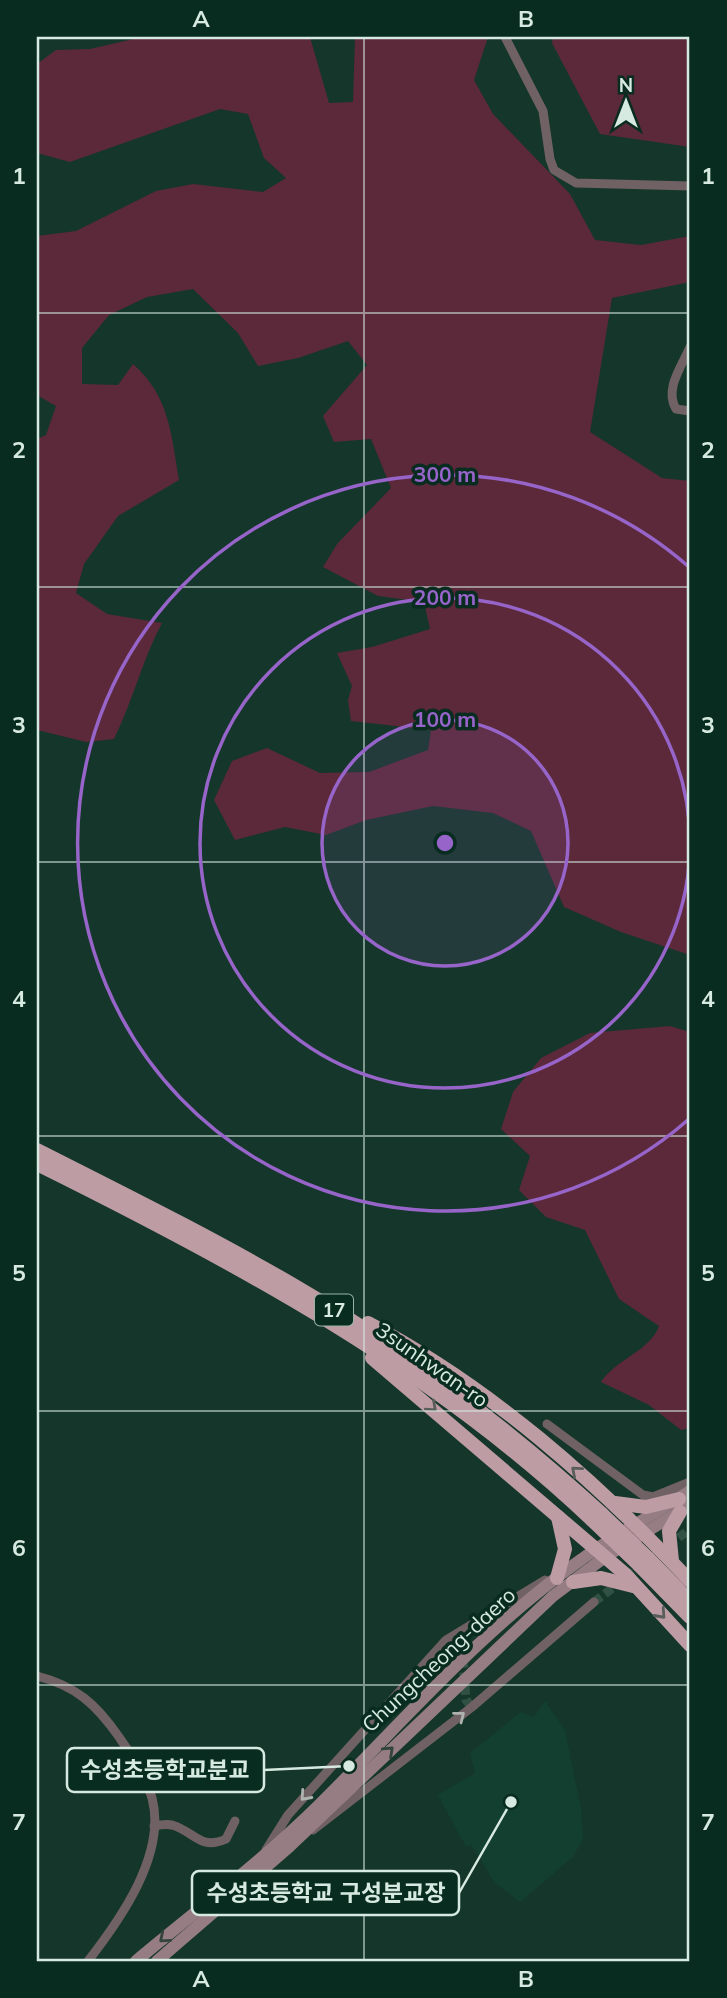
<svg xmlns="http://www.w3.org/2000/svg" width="727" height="1998" font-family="Mulish,'Noto Sans KR',sans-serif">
<rect width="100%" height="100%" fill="#15362a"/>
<polygon fill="#133f30" points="545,1701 565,1730 581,1809 583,1839 573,1857 520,1902 495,1883 471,1844 466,1847 438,1795 475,1773 470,1753 521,1712 534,1717"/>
<g fill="#5b293a">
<path d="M142,37h168l19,66 24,-1 2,-65h133l-14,43 19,34 77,80 25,46 46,5 49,-9v46l-78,16 -22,134 72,46 28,3v474l-69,-23 -57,-25 -33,-76 -38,-18 -60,-7 -67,14 -40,15 -41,-8 -50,13 -21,-40 18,-39 35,-13 53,25 49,-1 59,-22 3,-20 -80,-9 -3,-21 4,-14 -15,-33 35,-6 58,-18 -6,-27 -46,-6 -55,-29 14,-23 54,-56 -20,-49 -37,3 -11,-26 44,-51 -19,-24 -50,17 -40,8 -20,-33 -45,-44 -46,8 -38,18 -27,33v36l36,1 15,-21c37,33 38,70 46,116l-61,36 -34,48 -8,29 31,21 55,9c-20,37 -29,78 -48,116l-28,3 -49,-12v-291l9,-4 10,-29 -19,-11v-159l39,-5 80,-40 37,-7 70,8 23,-14 -22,-20 -16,-44 -28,-5 -150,53 -33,-9v-89l19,-14 34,-1z"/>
<polygon points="553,37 690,37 690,147 600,134 552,43"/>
<path d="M670,1026l20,6v396l-9,2 -32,-25 -48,-23c15,-23 49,-31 58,-56l-40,-27 -34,-69 -39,-13 -27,-27 11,-34 -29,-27 12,-37 28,-34 49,-25z"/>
</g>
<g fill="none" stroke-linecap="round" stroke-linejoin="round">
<g stroke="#325145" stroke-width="9" stroke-dasharray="9 4.5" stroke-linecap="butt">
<polyline points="668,1546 690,1529"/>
<polyline points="594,1602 643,1565"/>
<polyline points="461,1632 466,1700 472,1707"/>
</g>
<g stroke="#706165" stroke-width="9">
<polyline points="505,37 543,111 550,159 554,170 576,183 690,186"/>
<path d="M690,347c-8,19 -26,42 -14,62l14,2"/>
<polyline points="547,1424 643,1495 653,1497 690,1482"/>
<path d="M37,1676c39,10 59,28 82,61 13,19 27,39 33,61 15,56 -32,122 -64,163"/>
<path d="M154,1826c5,-1 13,-2 18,-1 22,6 28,26 54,14l9,-18"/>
<polyline points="313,1830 472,1707 594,1602"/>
<polyline points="266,1850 288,1815 446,1640 545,1580"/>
</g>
<g stroke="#957d83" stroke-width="12">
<path d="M136,1961c61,-51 125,-99 182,-155 86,-85 164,-177 264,-247 34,-25 73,-45 108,-68"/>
<polyline points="157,1961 289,1847 553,1596 605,1557 690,1505"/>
</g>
<g stroke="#be9ca4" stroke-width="14">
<path d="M37,1150c87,44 174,87 258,136 110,64 213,142 307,228"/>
<path d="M37,1164c198,98 394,203 555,356"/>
<path d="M368,1323c122,64 228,158 322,258"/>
<polyline points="372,1358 625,1574 690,1645"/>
<polyline points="615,1503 646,1507 679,1499"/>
<polyline points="648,1558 690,1601"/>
<polyline points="672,1561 669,1531 680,1512"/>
<polyline points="639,1565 690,1617"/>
<polyline points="557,1578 565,1549 558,1517"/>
<polyline points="573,1582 601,1578 633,1586"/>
</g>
<g stroke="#be9ca4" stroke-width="14">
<polyline points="602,1514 648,1558"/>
<polyline points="592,1520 639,1565"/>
</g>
</g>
<defs><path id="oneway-chevron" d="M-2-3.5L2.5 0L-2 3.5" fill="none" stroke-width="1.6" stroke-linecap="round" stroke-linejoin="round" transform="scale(1.75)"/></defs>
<g stroke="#5a5e5b">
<use href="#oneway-chevron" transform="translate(432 1407) rotate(42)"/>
<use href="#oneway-chevron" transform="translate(576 1471) rotate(-139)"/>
<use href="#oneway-chevron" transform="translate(661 1614) rotate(48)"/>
</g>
<g stroke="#aeb3af">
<use href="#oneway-chevron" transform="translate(460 1716) rotate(-38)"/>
<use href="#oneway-chevron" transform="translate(305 1796) rotate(132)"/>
</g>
<g stroke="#33443e">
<use href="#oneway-chevron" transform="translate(389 1751) rotate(-43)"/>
<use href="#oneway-chevron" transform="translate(164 1938) rotate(140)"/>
</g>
<path fill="none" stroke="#d7eae1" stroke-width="2" stroke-opacity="0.55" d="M364,37v1924M37,313h653M37,587h653M37,862h653M37,1136h653M37,1411h653M37,1685h653"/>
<circle cx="445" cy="843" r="123" fill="#9765c9" fill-opacity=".12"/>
<g fill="none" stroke="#9765c9" stroke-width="3.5">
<circle cx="445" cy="843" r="123"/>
<circle cx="445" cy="843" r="245"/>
<path d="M689 1119A368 368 0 1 1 689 567"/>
</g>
<g text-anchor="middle" stroke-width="7" stroke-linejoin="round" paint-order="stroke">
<rect fill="#092c20" stroke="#99b1a7" stroke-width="2" x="315" y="1294.5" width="38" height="31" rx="5"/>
<g font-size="19" font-weight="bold" fill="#d7eae1">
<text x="334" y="1317">17</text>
</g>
<g font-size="21" fill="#d7eae1" stroke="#092c20">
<text transform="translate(432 1365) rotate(35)" y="7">3sunhwan-ro</text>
<text transform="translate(439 1660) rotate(-43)" y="7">Chungcheong-daero</text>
</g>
</g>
<circle cx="445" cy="843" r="10" fill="#9765c9" stroke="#092c20" stroke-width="3.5"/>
<g font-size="21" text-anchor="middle" font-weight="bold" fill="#9765c9" stroke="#092c20" stroke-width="7" stroke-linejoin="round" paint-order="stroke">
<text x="445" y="482">300 m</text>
<text x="445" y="605">200 m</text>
<text x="445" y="727">100 m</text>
</g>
<path fill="none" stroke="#d7eae1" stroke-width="2.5" d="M349 1766L264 1770M511 1802L459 1893"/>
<g fill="#d7eae1" stroke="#092c20" stroke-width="2.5">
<circle cx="349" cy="1766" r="7"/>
<circle cx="511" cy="1802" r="7"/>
</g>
<g fill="#092c20" stroke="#d7eae1" stroke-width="2.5">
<rect x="67" y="1748" width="197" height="44" rx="7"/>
<rect x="192" y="1871" width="267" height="44" rx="7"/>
</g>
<g font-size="23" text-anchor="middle" font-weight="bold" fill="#d7eae1">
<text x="165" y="1778">수성초등학교분교</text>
<text x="326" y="1901">수성초등학교 구성분교장</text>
</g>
<rect width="727" height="1998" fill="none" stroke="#092c20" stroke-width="77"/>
<g transform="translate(626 102)" stroke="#092c20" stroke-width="5" paint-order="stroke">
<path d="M0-5L12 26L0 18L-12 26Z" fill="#d7eae1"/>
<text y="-10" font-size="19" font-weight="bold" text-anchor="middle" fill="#d7eae1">N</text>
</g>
<rect x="38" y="38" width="650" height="1922" fill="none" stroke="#d7eae1" stroke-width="2.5"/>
<g font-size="23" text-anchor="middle" font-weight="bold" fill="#d7eae1">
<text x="201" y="27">A</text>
<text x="526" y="27">B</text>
<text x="19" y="184">1</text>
<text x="708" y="184">1</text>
<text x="19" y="458">2</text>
<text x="708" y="458">2</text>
<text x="19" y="733">3</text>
<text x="708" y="733">3</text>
<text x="19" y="1007">4</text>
<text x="708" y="1007">4</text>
<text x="19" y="1281">5</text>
<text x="708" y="1281">5</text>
<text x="19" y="1556">6</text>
<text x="708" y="1556">6</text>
<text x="19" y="1830">7</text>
<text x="708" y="1830">7</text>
<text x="201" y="1987">A</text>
<text x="526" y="1987">B</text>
</g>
</svg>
